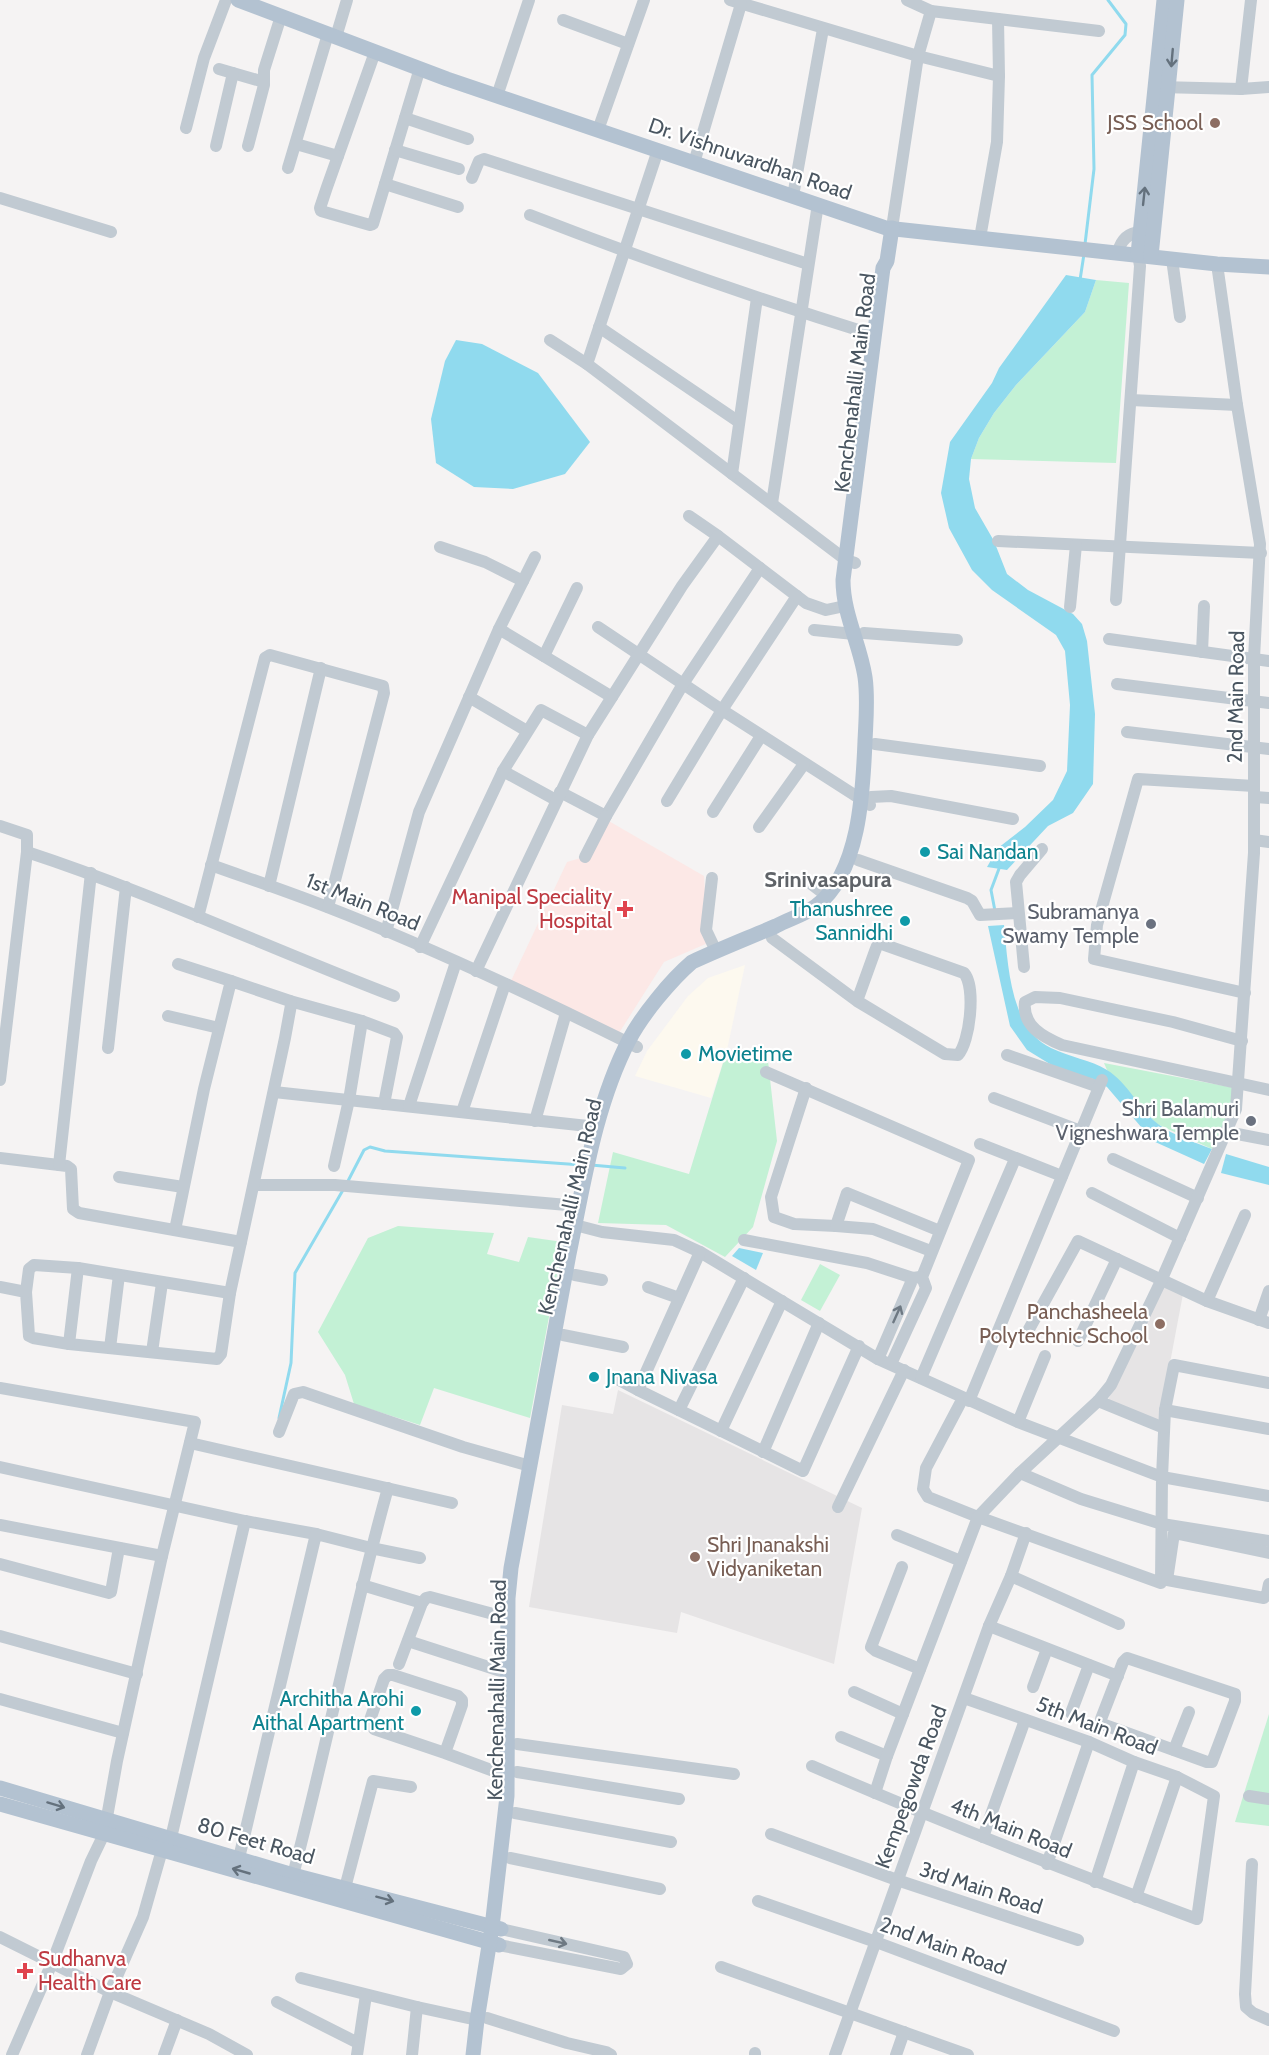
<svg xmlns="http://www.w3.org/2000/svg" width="1269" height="2055" font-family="Cabin,sans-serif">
<rect width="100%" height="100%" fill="#f5f3f3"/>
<polygon fill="#fdf9ef" points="745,965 727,1050 711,1098 635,1076 647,1051 688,996 708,978"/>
<g fill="#e6e4e5">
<polygon points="1161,1284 1183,1294 1159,1421 1108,1400"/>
<polygon points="618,1390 862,1508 834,1664 681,1612 677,1633 529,1607 562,1405 613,1414"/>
</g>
<polygon fill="#fce8e6" points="607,820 704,876 708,943 664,962 619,1033 510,983 567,862 587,856"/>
<g fill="#c3f1d5">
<polygon points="1096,280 1129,283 1116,463 971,459 979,438 994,413 1016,385 1085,312"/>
<polygon points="727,1050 768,1061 777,1141 753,1227 725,1257 666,1225 598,1223 613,1152 689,1174"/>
<polygon points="1104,1063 1235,1088 1234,1109 1212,1149 1157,1124 1107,1070"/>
<polygon points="398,1226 494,1233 487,1254 519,1262 528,1237 563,1242 530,1418 434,1388 420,1425 354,1404 345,1375 318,1332 368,1238"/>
<polygon points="820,1264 840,1275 820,1311 801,1300"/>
<polygon points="1269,1714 1269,1826 1235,1822"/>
</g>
<g fill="#90daee">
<polygon points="1066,275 1096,280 1085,312 1016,385 994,413 979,438 971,459 969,479 975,508 994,541 1007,574 1028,590 1073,614 1082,624 1087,641 1095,714 1093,784 1073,813 1048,826 1007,870 987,867 998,848 1025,827 1053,800 1067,771 1070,705 1065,651 1056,635 992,590 972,570 949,528 941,493 950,442 992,383 999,368"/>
<polygon points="456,340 482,344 538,373 590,442 565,474 513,489 474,487 436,463 431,419 445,361"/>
<path d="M1004,925c4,39 6,104 47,123 18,9 40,12 56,22 21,13 32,39 51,54 16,12 36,18 54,25l-8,15 -51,-23 -46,-54 -14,-8 -35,-10 -31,-19 -17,-24 -22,-100z"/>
<polygon points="1226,1154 1269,1167 1269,1185 1221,1173"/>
<polygon points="739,1248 763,1253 756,1270 732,1256"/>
</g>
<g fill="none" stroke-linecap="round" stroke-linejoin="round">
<g stroke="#90daee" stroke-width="3">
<polyline points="1085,244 1094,169 1092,75 1125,35 1126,24 1108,0"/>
<polyline points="1080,280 1084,254"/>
<polyline points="995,911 991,890 1000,866"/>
<polyline points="591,1165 625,1168"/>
<polyline points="348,1181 364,1150 370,1147 385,1151 582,1165"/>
<polyline points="279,1418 291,1363 295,1273 343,1190"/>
</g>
<g stroke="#c1cad2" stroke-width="12">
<polyline points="730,0 918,56 999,76 997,142 980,238"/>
<polyline points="931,11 1099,31"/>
<polyline points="998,19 999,76"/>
<polyline points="563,20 628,44"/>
<polyline points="336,37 347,0"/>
<polyline points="375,52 327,187 320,208 321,211 370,225 373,224 420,68"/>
<polyline points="219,69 264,82"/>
<polyline points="1159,87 1241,89 1269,87"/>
<polyline points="1241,89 1251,0"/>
<polyline points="497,96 529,0"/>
<polyline points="405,118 468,139"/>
<polyline points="186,128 204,58 226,0"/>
<polyline points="598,130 644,0"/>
<polyline points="296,144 338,156"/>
<polyline points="216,146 233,73"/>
<polyline points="248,146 264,85 264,70 281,16"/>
<polyline points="395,150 459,169"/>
<polyline points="658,150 587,364 846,560 855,563"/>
<polyline points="694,163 741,4"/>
<polyline points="288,168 328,34"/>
<polyline points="472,178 479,161 484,159 808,264"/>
<polyline points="385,184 458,207"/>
<polyline points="793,196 823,29"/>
<polyline points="0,198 111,232"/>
<path d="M530,215c113,44 228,84 344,120"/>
<polyline points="892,228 918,56 931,11 907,0"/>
<path d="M1118,252c3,-12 10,-19 22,-20"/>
<polyline points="1172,259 1180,317"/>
<polyline points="599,327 739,422"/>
<polyline points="550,340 587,364"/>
<polyline points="1131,400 1237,405"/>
<polyline points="732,474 757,298"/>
<polyline points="772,503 818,204"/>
<polyline points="689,516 718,536"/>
<polyline points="998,541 1261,553"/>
<polyline points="440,547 485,562 523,581"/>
<polyline points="1116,600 1140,266 1138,254"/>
<polyline points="1070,607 1076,545"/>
<polyline points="598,627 722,710 870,805"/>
<polyline points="499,629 612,697"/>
<polyline points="814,630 854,634"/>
<polyline points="864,633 957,640"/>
<polyline points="1109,639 1269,661"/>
<polyline points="1202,652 1204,606"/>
<polyline points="544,656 577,588"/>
<polyline points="1117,684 1269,703"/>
<polyline points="469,697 527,731"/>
<polyline points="1127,732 1269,749"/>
<polyline points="875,744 1040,766"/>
<polyline points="503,771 556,800"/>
<polyline points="560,792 606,816 683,684 760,568"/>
<polyline points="871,797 891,796 1013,819"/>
<polyline points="1255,797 1269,798"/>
<polyline points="667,801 722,710 797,596"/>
<polyline points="713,812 761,736"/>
<path d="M0,826l27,9v17c125,41 244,97 367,144"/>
<polyline points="759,827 804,764"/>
<polyline points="1254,840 1269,842"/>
<polyline points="585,857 606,816"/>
<polyline points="858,860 967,898 972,901 980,915 1018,913"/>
<path d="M211,865c39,14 78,27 116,42 106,41 209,90 310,140"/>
<polyline points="712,878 706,930 716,951"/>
<polyline points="806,880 827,896"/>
<polyline points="269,886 321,668"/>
<polyline points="198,917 265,658 270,655 383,686 384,693 328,907"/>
<polyline points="386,932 419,812 499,629 535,557"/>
<path d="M772,938l85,63 88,53 13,1c12,-13 18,-68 6,-82l-82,-29 -5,2 -2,5 -18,50"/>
<polyline points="420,947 503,771 541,710 588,735"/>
<polyline points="178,964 231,981"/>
<polyline points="1024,967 1016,882 1020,875 1042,849"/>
<polyline points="476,971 588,735 682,586 718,536 806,603 826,610 845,606"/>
<polyline points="1245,993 1094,959 1097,925 1138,779 1254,786"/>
<polyline points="290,1001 362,1021 394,1033 397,1037 384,1104"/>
<polyline points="168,1016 219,1028"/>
<path d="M1242,1041l-69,-19 -113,-24 -25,-1 -10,5c-3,24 18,35 37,43l207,45"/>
<polyline points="108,1048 126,887"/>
<polyline points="1007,1055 1099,1087"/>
<polyline points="766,1072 969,1160 922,1277 926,1288 891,1364"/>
<polyline points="0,1080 27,852"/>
<polyline points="806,1088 771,1197 774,1217 794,1224 836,1226"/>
<polyline points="274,1092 597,1127"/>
<polyline points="994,1098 1081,1131"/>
<polyline points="409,1106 456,962"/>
<polyline points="462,1112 505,984"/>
<polyline points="535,1121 566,1013"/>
<polyline points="1227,1132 1269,1140"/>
<polyline points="980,1144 1062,1176"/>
<polyline points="0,1158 67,1166 71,1169 73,1209 79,1213 241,1242"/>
<polyline points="1113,1159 1198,1198"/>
<polyline points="59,1165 91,873"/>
<polyline points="334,1166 349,1100 362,1021"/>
<polyline points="119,1177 183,1187"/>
<polyline points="255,1185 335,1185 579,1206"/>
<polyline points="1092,1193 1180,1238"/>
<polyline points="575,1225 602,1232 674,1240 700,1252 878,1359 1018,1422 1162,1477 1161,1583 978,1517 928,1497 923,1489 926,1468 963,1398"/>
<polyline points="744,1240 867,1263 913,1278"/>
<polyline points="931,1251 873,1229 836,1226 847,1193 940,1231"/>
<polyline points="700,1252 638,1390 803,1471 859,1346"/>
<polyline points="78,1268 69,1344 217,1359 221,1354 230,1293 285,1038 291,1005 290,1001 231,981 204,1089 175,1230"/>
<polyline points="575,1275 602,1280"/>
<polyline points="0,1287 26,1292 29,1336 33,1338 69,1344"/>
<polyline points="648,1287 679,1298"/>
<polyline points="26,1292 29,1269 34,1265 78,1268 230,1293"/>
<polyline points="1207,1301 1269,1323"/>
<polyline points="1259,1320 1269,1291"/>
<polyline points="1028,1331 1078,1241 1207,1301 1245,1215"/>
<polyline points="563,1335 623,1347"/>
<polyline points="1078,1341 1117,1259"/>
<polyline points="110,1348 119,1275"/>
<polyline points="152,1352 162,1283"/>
<polyline points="878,1359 913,1278 920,1277"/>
<polyline points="921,1378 1015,1159"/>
<polyline points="619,1380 638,1390"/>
<polyline points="1269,1383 1174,1365 1165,1410 1162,1477 1269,1496"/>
<polyline points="0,1388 195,1422 162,1556 117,1761 104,1834 91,1861 52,1963 12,2055"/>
<polyline points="969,1401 1102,1080"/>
<polyline points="1098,1401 1164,1428"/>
<polyline points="679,1410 744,1278"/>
<polyline points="1165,1410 1269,1429"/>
<polyline points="1018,1422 1045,1356"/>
<polyline points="721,1431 782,1301"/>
<polyline points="279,1432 294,1394 303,1392 463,1447 530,1466"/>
<polyline points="190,1443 452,1503"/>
<polyline points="763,1452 819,1323"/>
<polyline points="0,1467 245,1521 316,1534"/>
<polyline points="1020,1473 1081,1499 1162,1524 1269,1541"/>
<polyline points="838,1507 904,1370"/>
<polyline points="0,1525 162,1556"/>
<polyline points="897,1535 961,1561"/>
<polyline points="0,1564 109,1593 111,1592 119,1548"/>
<polyline points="902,1567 871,1647 876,1651 920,1669"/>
<polyline points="1011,1576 1119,1624"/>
<polyline points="1162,1579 1264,1598 1267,1594 1269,1584"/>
<polyline points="1167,1580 1174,1533 1269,1553"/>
<polyline points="362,1585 422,1603"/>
<polyline points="989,1626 1118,1676"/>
<polyline points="0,1636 137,1674"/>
<polyline points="408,1641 507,1673"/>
<polygon points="1127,1658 1235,1694 1235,1701 1212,1762 1207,1762 1102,1724 1101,1719 1123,1662"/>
<polyline points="399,1664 422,1603 426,1598 430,1597 508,1618"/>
<polyline points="1033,1687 1047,1649"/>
<polyline points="854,1692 903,1714"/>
<polyline points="0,1699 123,1733"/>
<polyline points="1071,1713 1089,1665"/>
<polyline points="841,1737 887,1756"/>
<polyline points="517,1744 734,1774"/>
<polyline points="1174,1750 1189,1712"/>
<polyline points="445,1753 374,1729 371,1725 370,1720 384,1679 388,1675 393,1675 458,1696 462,1700 462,1705 445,1753 507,1776"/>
<path d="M812,1766c127,55 255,105 385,153l17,-123 -37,-19 -43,-15 -45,-20 -125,-44"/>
<polyline points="517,1772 679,1799"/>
<polyline points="875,1793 887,1756 978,1517 1020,1473 1098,1401 1111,1385 1161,1281 1236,1109 1254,853 1254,658 1260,544 1237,405 1217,264"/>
<polyline points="1249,1796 1269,1799"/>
<polyline points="515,1813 671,1842"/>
<polyline points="771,1834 897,1880 1078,1940"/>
<polyline points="983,1837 1025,1720"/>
<polyline points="171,1838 245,1521"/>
<polyline points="239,1858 316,1534 371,1548 420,1558"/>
<polyline points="510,1858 660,1889"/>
<polyline points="1047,1864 1089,1742"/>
<polyline points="1252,1864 1245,1994 1246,2007 1253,2013 1269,2020"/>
<path d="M293,1875c34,-129 59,-259 95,-387"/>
<polyline points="1095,1882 1134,1762"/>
<polyline points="345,1888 373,1781 411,1787"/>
<polyline points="1136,1897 1177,1777"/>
<polyline points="758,1901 876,1942 1114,2031"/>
<polyline points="0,1937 110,1992 209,2034 247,2055"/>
<polyline points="499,1945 621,1969 627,1964 624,1957 501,1929"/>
<polyline points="721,1967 968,2055"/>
<polyline points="301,1978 417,2007 477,2020"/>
<polyline points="277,2002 358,2043"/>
<polyline points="487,2018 567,2043 606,2052 611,2055"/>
<polyline points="87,2055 110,1992 143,1917 162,1850"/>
<polyline points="164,2055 177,2020"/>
<polyline points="357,2055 366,1995"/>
<polyline points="412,2055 417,2007"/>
<polyline points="755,2055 755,2053"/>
<polyline points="835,2055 989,1626 1011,1576 1026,1533"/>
<polyline points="896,2055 904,2032"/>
</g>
<g stroke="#b3c2d1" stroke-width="15">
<polyline points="238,0 447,79 886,228 1217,264 1269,267"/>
<polyline points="1138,254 1164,0"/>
<polyline points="1151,256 1177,0"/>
<polyline points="0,1788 293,1875 501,1929"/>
<polyline points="0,1804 499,1945"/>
<path d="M473,2055l4,-35 15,-93 15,-131 1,-198 3,-30c19,-105 38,-210 58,-314 15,-72 26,-148 60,-214 13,-25 42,-60 63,-78 28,-13 56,-24 84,-36 13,-7 28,-11 40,-20 44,-33 47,-115 49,-165 1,-22 3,-43 0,-64 -5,-33 -22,-63 -22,-97l40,-312 4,-7 5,-33"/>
</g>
</g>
<defs><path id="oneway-shaft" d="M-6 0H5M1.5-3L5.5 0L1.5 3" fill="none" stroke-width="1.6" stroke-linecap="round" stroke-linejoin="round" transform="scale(1.5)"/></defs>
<g stroke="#64717d">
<use href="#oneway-shaft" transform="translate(1172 58) rotate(95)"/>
<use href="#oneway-shaft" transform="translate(1144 196) rotate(-84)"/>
<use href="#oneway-shaft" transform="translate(56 1805) rotate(17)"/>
<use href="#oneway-shaft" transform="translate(241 1871) rotate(-164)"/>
<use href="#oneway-shaft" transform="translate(385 1899) rotate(15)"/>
</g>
<g stroke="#6e7983">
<use href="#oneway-shaft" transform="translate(897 1314) rotate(-66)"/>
<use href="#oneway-shaft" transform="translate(558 1942) rotate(13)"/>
</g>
<g fill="#8d6e63" stroke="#fff" stroke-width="2">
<circle cx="1215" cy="123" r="6"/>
<circle cx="1160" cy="1324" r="6"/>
<circle cx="695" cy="1557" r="6"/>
</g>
<g fill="#0f9aa8" stroke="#fff" stroke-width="2">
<circle cx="925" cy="852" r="6"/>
<circle cx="905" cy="921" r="6"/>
<circle cx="686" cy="1054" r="6"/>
<circle cx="594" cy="1377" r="6"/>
<circle cx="416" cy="1711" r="6"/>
</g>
<g fill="#e0444e" stroke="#fff" stroke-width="2">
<path d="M622 900h6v6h6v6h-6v6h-6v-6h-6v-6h6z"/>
<path d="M22 1962h6v6h6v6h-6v6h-6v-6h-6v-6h6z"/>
</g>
<g fill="#6b7280" stroke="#fff" stroke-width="2">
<circle cx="1151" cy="924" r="6"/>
<circle cx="1251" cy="1121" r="6"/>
</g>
<g text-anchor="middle" stroke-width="4.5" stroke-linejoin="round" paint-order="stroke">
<g font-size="21" fill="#785e54" stroke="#fff" text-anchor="end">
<text x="1203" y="130">JSS School</text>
<text x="1148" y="1319">Panchasheela<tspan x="1148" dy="24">Polytechnic School</tspan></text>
<text x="707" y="1552" text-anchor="start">Shri Jnanakshi<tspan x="707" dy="24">Vidyaniketan</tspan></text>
</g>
<g font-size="21" fill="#4a5661" stroke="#fff">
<text transform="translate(750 159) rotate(19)" y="7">Dr. Vishnuvardhan Road</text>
<text transform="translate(855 383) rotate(-83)" y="7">Kenchenahalli Main Road</text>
<text transform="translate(1236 697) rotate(-89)" y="7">2nd Main Road</text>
<text transform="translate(363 902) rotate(22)" y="7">1st Main Road</text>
<text transform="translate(570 1207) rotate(-77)" y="7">Kenchenahalli Main Road</text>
<text transform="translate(497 1690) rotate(-89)" y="7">Kenchenahalli Main Road</text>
<text transform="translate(1097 1726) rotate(21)" y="7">5th Main Road</text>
<text transform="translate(911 1787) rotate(-70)" y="7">Kempegowda Road</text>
<text transform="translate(1011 1828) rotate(22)" y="7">4th Main Road</text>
<text transform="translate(256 1841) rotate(16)" y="7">80 Feet Road</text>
<text transform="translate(981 1888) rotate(18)" y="7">3rd Main Road</text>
<text transform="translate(943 1946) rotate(20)" y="7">2nd Main Road</text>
</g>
<g font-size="21" fill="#0d838f" stroke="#fff" text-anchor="start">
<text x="937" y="859">Sai Nandan</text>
<text x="893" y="916" text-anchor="end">Thanushree<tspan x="893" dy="24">Sannidhi</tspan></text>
<text x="698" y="1061">Movietime</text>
<text x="606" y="1384">Jnana Nivasa</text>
<text x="404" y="1706" text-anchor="end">Architha Arohi<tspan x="404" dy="24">Aithal Apartment</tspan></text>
</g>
<g font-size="21" fill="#be3a42" stroke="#fff" text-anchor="end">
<text x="612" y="904">Manipal Speciality<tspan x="612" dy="24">Hospital</tspan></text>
<text x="38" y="1966" text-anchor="start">Sudhanva<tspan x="38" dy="24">Health Care</tspan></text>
</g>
<g font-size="21" fill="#5b616d" stroke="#fff" text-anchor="end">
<text x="1139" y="919">Subramanya<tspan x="1139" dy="24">Swamy Temple</tspan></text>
<text x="1239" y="1116">Shri Balamuri<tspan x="1239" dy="24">Vigneshwara Temple</tspan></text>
</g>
<g font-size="22" font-weight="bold" fill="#5f6368" stroke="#fff">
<text x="828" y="887">Srinivasapura</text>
</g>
</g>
</svg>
